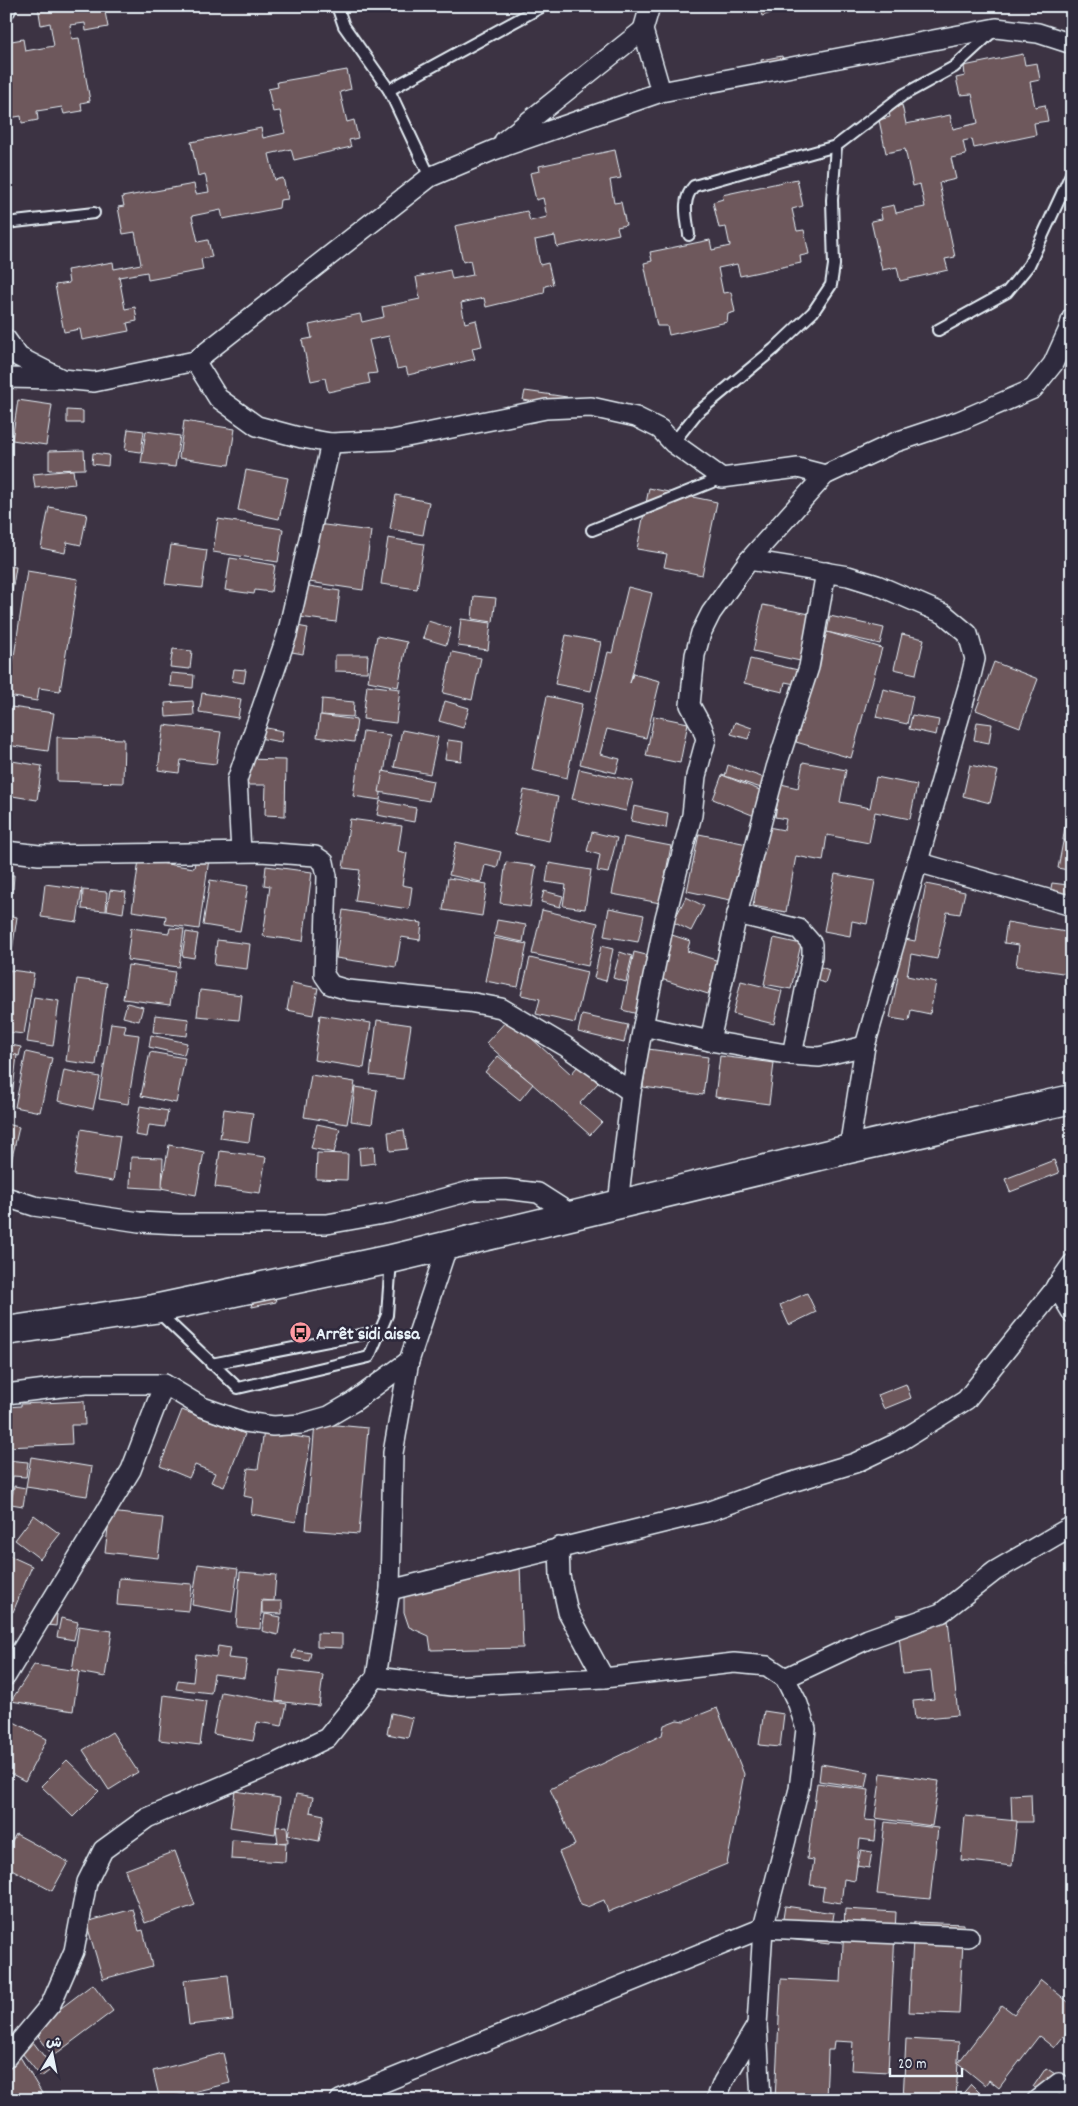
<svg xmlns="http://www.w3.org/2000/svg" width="1078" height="2106" font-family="Dekko,'Playpen Sans Arabic',sans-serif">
<rect width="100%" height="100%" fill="#3c3343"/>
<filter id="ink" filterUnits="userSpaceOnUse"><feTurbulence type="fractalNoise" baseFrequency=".02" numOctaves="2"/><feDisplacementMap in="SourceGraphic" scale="10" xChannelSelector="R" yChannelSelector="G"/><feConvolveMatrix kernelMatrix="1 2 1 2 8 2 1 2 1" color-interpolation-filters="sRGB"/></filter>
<g filter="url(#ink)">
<g fill="#6e585c" stroke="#e8f1f8">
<polygon points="38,6 109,6 104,7 108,27 86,31 85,23 70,25 72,39 79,38 90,101 81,103 82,111 64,114 62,107 37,111 38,120 22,123 21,116 9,118 6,104 6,42 23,39 25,51 54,46 50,23 41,25"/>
<polygon points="759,6 785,6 786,8 762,16"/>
<polygon points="1023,54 1025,65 1037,63 1040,80 1030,82 1035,107 1045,105 1048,121 1034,123 1036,135 974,148 972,139 963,141 966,155 951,158 956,179 939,183 955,257 945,259 948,270 900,281 897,267 882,270 871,221 882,219 880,208 894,205 896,213 925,207 920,184 913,186 905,149 886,153 879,120 890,117 888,108 902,105 906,124 950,115 953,129 978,123 972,94 960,95 956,78 965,76 964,66"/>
<polygon points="782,56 786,78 765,82 761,60"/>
<polygon points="347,70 351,89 340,92 347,122 354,120 358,138 349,140 351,147 294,160 291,149 269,154 275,180 283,178 288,199 280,200 279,208 223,219 221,210 192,216 198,242 208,240 212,257 201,259 203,270 148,280 147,272 119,277 125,309 135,307 137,321 127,323 129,331 82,340 80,329 64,332 55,285 69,283 67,270 113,262 114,269 141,264 135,232 123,234 118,207 124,206 122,197 194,184 196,194 209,192 205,174 198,176 191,142 261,128 263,138 285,133 280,111 273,112 268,89 278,87 277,82"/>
<polygon points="615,150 621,178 610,180 614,203 621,202 626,225 617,227 619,234 557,247 555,236 535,240 540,265 548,263 553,284 545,286 544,293 486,307 484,298 461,303 465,323 476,320 482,346 472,348 475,359 408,375 406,367 397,369 389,336 369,340 377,373 368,374 370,383 328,392 325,378 311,381 302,340 312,338 309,325 360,314 362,322 384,317 382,307 420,299 416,277 450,270 452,279 473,275 470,260 463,262 455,226 527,211 530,221 547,217 543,198 536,200 530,173 540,171 539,166"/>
<polygon points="797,179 803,206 792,209 797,231 804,230 809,254 800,256 801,263 740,276 737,264 718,268 723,293 731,292 735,312 728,314 727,322 669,335 667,326 657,326 644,263 652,261 650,252 710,240 712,250 730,246 726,227 719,228 713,202 723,199 722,195"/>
<polygon points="525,391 567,397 566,407 523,400"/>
<polygon points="18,400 52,405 46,445 12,440"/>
<polygon points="67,410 83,411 83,423 67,423"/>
<polygon points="184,421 235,429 229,465 179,458"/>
<polygon points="128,429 144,431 141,452 125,450"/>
<polygon points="146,431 180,436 175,467 141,463"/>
<polygon points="84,450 85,469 49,470 49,451"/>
<polygon points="93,453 109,455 108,466 92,464"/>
<polygon points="73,470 75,484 35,488 33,474"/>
<polygon points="246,470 288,478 279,519 238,510"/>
<polygon points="649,488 717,502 702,575 664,567 667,554 637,549"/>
<polygon points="396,495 429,502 423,535 390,529"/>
<polygon points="49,507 87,514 81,545 67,542 65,553 41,548"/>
<polygon points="218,519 283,529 278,562 213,552"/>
<polygon points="317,524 371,531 363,590 309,582"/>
<polygon points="388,538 424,544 417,589 381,584"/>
<polygon points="171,545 207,550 202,588 165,584"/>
<polygon points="230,558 275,565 271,592 255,590 254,594 225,590"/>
<polygon points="6,566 16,567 9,610 6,610"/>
<polygon points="27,571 78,579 60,691 39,688 37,701 8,696"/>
<polygon points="297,584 340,591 336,622 292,616"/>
<polygon points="628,587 652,593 630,683 633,674 660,681 646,738 607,729 600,754 620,759 616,773 580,764 608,652 612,653"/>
<polygon points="474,596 496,598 493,622 472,619"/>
<polygon points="763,605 815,615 805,662 753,651"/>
<polygon points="830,616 884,628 880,644 827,632"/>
<polygon points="461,619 491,623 488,650 458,646"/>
<polygon points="428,621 451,628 446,645 423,638"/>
<polygon points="286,624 308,628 303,654 281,650"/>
<polygon points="827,632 882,648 851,758 796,742"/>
<polygon points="902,634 924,639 916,674 894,669"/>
<polygon points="566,635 601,642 591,691 555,684"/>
<polygon points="377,636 407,642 398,687 368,681"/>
<polygon points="173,649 192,651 190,669 170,667"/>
<polygon points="452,652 481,658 472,700 443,693"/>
<polygon points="335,655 368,655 367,672 335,671"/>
<polygon points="750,659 798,670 795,684 785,682 783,692 744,683"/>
<polygon points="994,662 1038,679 1020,727 976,710"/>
<polygon points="234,669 246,670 244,683 232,681"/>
<polygon points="171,673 194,675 193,688 170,686"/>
<polygon points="367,685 400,689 396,723 363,719"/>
<polygon points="883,689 913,696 907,724 876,717"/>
<polygon points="202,693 241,699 238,718 199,712"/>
<polygon points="547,696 582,704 567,778 532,770"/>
<polygon points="322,699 354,702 353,717 321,715"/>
<polygon points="193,701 194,715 166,717 165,703"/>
<polygon points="445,701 469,708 463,728 439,721"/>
<polygon points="11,707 54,713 48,751 6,745"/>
<polygon points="320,715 357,720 354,742 317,737"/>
<polygon points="912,715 939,720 936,735 909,729"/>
<polygon points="654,716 688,723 680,763 646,756"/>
<polygon points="735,722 752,728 748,739 731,734"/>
<polygon points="977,722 992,724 989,743 974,740"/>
<polygon points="164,725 221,732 216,764 181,760 179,773 158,770"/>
<polygon points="261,727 283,731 281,742 259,738"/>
<polygon points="402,730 438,737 430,774 394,767"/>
<polygon points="363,731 390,735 380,800 353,796"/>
<polygon points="57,737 124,739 123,783 57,781"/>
<polygon points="448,740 463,742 461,761 445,759"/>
<polygon points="242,759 286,760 285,816 265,815 266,785 242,785"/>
<polygon points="6,760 42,766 37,800 6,795"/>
<polygon points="803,762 846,770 840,802 870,808 876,777 917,785 910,819 875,812 869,843 827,835 823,861 796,856 786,912 753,906 768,827 784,830 786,819 775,817 781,784 798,788"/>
<polygon points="728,765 767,779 764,789 725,776"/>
<polygon points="970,765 998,771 990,803 963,796"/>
<polygon points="579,769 633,781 626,811 572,799"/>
<polygon points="383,771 433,781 429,801 379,792"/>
<polygon points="722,775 767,793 757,817 713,799"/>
<polygon points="524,790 558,797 549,841 514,834"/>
<polygon points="380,801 416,808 414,822 377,815"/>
<polygon points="634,806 668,813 666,828 631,821"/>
<polygon points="1067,813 1072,814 1072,842 1063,840"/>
<polygon points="350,819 402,826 398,851 407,853 402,885 412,887 409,909 355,901 360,870 343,868"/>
<polygon points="592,832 617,838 608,873 597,871 600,855 587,851"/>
<polygon points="699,834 747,844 735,901 687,891"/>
<polygon points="624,837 671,846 660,903 612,894"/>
<polygon points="456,842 501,852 497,868 485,865 481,882 449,875"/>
<polygon points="1063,842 1072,843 1072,871 1058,868"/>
<polygon points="196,857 209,859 199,929 165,924 166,916 132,911 139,860 194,868"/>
<polygon points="506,862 536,866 530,907 500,903"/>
<polygon points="549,863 591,870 585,909 563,906 566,885 546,882"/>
<polygon points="266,866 312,872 303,941 263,936 270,886 264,885"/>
<polygon points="835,874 875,881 867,924 852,921 850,936 824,931"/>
<polygon points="6,875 14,875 13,889 6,888"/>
<polygon points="448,878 487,884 482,916 443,910"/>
<polygon points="210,880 248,886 240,931 203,925"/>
<polygon points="1052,883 1068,885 1065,907 1048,904"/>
<polygon points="45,884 82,889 77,922 41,917"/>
<polygon points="926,884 965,892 960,914 947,912 937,959 911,954 907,976 936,982 930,1014 911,1010 909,1021 890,1018 898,977 888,974 895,937 915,941"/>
<polygon points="83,890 107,892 106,911 82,909"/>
<polygon points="110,890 126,892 123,913 107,910"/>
<polygon points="544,891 563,896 560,907 541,902"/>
<polygon points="686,897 704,906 691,931 673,922"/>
<polygon points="609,908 644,915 638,942 604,936"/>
<polygon points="343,910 422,923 420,940 401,937 396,967 336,958"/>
<polygon points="542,910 598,923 588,966 532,954"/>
<polygon points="6,915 17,917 9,972 6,971"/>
<polygon points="497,920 526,925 523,942 494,936"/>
<polygon points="1007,922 1072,933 1072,955 1069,974 1016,966 1019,945 1004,943"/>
<polygon points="131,928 169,933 170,928 184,929 179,967 127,960"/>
<polygon points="186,932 198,934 194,958 182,956"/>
<polygon points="672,935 690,941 687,951 719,961 708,994 658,978"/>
<polygon points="494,938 527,944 518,987 485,981"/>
<polygon points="774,938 801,944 791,989 764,984"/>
<polygon points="217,940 250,944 247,969 214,965"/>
<polygon points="601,946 613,949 606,981 594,978"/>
<polygon points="620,952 632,956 626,982 613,978"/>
<polygon points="634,952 650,956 638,1014 622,1010"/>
<polygon points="530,958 587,972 575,1023 536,1014 540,999 521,995"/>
<polygon points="128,965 175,972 170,1005 123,999"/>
<polygon points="818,966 829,970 825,983 814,979"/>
<polygon points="10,970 34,973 24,1034 6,1032 6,985"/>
<polygon points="77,979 107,983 96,1065 66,1061"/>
<polygon points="741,981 782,991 774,1024 733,1014"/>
<polygon points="292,983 318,988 313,1015 287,1010"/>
<polygon points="200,990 242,995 239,1020 197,1016"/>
<polygon points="34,997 59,1001 53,1046 27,1042"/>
<polygon points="127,1003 143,1007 139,1021 123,1017"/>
<polygon points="155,1015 189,1019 187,1036 153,1032"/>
<polygon points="320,1015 371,1023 364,1068 314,1060"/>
<polygon points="582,1015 628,1025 624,1043 578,1032"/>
<polygon points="509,1018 571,1074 579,1065 598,1083 580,1103 602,1122 590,1135 486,1043"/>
<polygon points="377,1020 411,1025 403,1079 370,1075"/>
<polygon points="111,1023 126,1025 124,1033 139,1035 128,1104 99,1099"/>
<polygon points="151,1035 187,1043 184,1055 149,1047"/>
<polygon points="6,1044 21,1047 19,1056 6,1053"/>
<polygon points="648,1049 708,1057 703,1095 643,1087"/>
<polygon points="26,1052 52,1058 40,1112 15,1107"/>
<polygon points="150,1052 185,1058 176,1103 141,1096"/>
<polygon points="6,1053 17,1055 11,1106 6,1105"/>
<polygon points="498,1056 533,1084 520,1100 485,1072"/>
<polygon points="720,1056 774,1063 769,1104 715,1097"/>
<polygon points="64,1070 100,1077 93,1109 58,1101"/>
<polygon points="311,1075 355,1082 347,1124 304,1117"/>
<polygon points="355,1087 377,1090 372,1124 351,1121"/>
<polygon points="140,1106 168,1111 165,1127 149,1125 147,1137 135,1135"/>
<polygon points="224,1109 253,1113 249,1142 220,1138"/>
<polygon points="6,1124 19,1127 11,1162 6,1161"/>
<polygon points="317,1124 340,1129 334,1153 311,1148"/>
<polygon points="81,1129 120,1136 113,1181 74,1175"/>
<polygon points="404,1130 407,1149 390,1151 388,1132"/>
<polygon points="169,1145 204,1152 196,1195 161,1188"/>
<polygon points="374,1146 375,1163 360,1165 359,1148"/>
<polygon points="220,1151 266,1157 260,1193 215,1187"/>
<polygon points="317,1153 348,1154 347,1180 316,1179"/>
<polygon points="131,1157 163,1158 162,1189 130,1187"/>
<polygon points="1054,1160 1059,1173 1010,1192 1005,1179"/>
<polygon points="273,1287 276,1302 252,1307 249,1292"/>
<polygon points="807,1293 816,1312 789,1325 780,1305"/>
<polygon points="906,1384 911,1398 884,1409 878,1395"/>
<polygon points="84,1401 85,1425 71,1425 72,1444 6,1447 6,1407 21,1406 21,1404"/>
<polygon points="182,1410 245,1434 224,1487 211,1482 215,1473 195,1465 189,1478 160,1466"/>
<polygon points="315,1423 368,1428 359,1534 306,1530"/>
<polygon points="264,1431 311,1439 296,1522 251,1514 253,1498 244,1496 248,1468 258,1469"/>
<polygon points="31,1457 92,1467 87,1496 26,1487"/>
<polygon points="6,1460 28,1462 26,1477 13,1476 9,1502 6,1502"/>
<polygon points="14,1486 26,1488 23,1506 11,1504"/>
<polygon points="110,1512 163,1518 158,1558 105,1552"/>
<polygon points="34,1515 60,1534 40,1559 15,1540"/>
<polygon points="8,1555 32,1566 13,1612 6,1609 6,1560"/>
<polygon points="198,1564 238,1569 232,1612 192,1605"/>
<polygon points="520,1565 523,1648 431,1650 429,1636 409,1627 404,1612 404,1596 410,1579 426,1570 441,1570 442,1567"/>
<polygon points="240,1572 276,1575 274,1601 262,1600 260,1629 236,1627"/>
<polygon points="119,1578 192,1584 189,1611 117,1605"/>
<polygon points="262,1601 282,1601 282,1614 262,1613"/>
<polygon points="947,1610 958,1715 915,1719 913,1701 934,1699 931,1671 903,1674 897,1615"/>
<polygon points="40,1611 57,1614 56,1626 39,1624"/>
<polygon points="265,1614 281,1617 278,1635 262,1631"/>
<polygon points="61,1618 78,1622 74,1640 57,1637"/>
<polygon points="79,1626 112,1631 105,1677 72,1671"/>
<polygon points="317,1633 342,1634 342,1648 317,1647"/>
<polygon points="218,1646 230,1648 228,1658 247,1660 244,1678 214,1674 211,1693 176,1689 178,1680 193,1682 196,1654 216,1657"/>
<polygon points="294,1650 311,1653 309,1661 292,1658"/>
<polygon points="1072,1658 1072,1691 1065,1660"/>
<polygon points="34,1665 79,1671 73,1711 11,1701"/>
<polygon points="280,1670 323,1675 319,1706 276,1701"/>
<polygon points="221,1692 287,1704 282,1726 257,1722 253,1741 213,1734"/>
<polygon points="164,1695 206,1701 200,1745 159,1740"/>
<polygon points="717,1708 744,1774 727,1864 608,1912 604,1900 587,1907 581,1905 559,1852 575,1845 550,1789 662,1735 664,1725 677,1720 684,1721"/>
<polygon points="764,1711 784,1714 780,1747 759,1745"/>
<polygon points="391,1713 413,1718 408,1738 387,1734"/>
<polygon points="6,1718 47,1739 25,1781 6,1771"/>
<polygon points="112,1732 138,1772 109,1790 83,1750"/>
<polygon points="67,1760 99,1791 73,1817 41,1786"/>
<polygon points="821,1764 869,1772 866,1788 819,1781"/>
<polygon points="881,1773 939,1781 932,1826 875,1818"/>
<polygon points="817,1783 869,1790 865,1820 877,1821 875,1841 860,1839 855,1881 844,1879 841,1903 822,1900 824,1887 810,1885 814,1860 807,1859"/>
<polygon points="235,1791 280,1798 275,1834 230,1827"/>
<polygon points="296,1794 313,1797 310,1812 324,1815 319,1841 288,1835"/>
<polygon points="1031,1794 1032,1822 1012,1822 1011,1795"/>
<polygon points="965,1816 1017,1821 1012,1866 961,1860"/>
<polygon points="885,1822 938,1828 930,1899 877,1894"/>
<polygon points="287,1826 288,1842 278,1843 276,1827"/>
<polygon points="16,1834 68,1862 52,1891 6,1866 6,1851"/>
<polygon points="232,1840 286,1843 285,1862 231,1859"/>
<polygon points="861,1850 872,1852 869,1868 857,1866"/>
<polygon points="175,1851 195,1905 145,1923 125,1870"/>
<polygon points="785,1906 834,1913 829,1944 780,1938"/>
<polygon points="133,1909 139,1931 143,1930 152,1966 103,1979 86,1922"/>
<polygon points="845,1909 896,1912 888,2072 851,2070 853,2042 834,2041 833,2050 828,2050 826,2100 775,2100 781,1979 841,1982"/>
<polygon points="914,1922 964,1924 959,2014 909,2012"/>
<polygon points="228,1975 233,2020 189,2025 184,1980"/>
<polygon points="1041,1980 1072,2005 1072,2026 1054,2048 1039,2036 999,2088 989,2080 985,2085 958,2063 1002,2005 1014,2014"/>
<polygon points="93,1984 113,2011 53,2056 33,2029"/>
<polygon points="23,2029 53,2068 41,2077 11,2039"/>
<polygon points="906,2039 959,2042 956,2100 903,2100"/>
<polygon points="16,2050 46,2100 11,2100 6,2093 6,2056"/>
<polygon points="223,2053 230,2083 160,2100 153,2071"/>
<polygon points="1046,2068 1072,2085 1072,2100 1033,2100 1039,2090 1033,2087"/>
<polygon points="971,2084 981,2094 976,2100 961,2100 959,2098"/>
</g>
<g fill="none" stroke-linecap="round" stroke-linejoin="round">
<defs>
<g id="lane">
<polyline points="337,6 344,26 389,90 430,177"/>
<polyline points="389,90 543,6"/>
<polyline points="6,223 94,213"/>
<path d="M689,235c-2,-18 -8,-35 5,-49l142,-40"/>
<polyline points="938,330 1007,292 1029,265 1072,172"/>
<polyline points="673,443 697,413 774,349 813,312 831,285 834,265 832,200 836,146 903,95 954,67 992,32"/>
<polyline points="592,530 722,478"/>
<polyline points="157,1311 238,1388 369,1357 387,1315 391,1260"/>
<polyline points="211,1364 380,1331"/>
</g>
<g id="street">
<polyline points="650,6 643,30 661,92"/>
<polyline points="6,9 7,6"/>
<polyline points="504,141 643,30"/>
<polyline points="6,339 19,357 62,379 94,382 195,361 430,177 494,150 661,92 996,28 1038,33 1072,44"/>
<polyline points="195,361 218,398 257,426 302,438 331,443 392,440 546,409 591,407 636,417 660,429 673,443 722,478 798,468 825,475"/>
<polyline points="6,378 58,379"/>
<polyline points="749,560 848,576 877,585 944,614 968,634 975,659 970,680 865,1046 849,1149"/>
<polyline points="6,851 39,855 261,852 315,856 324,862 327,876 324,975 331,985 348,990 469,1002 501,1008 565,1046 631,1092"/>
<polyline points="241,852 237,780 287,635 331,443"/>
<polyline points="917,862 1072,906"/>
<polyline points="737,914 799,929 812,944 812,956 792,1055"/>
<polyline points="643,1026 710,1041 792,1055 819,1057 865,1046"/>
<polyline points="710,1041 737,914 776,768 809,667 826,572"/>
<polyline points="6,1197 34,1206 139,1222 179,1224 327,1224 389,1213 474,1190 505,1189 538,1193 574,1216"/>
<polyline points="618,1204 631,1092 643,1026 665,918 692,815 696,776 706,739 702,727 690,705 695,655 701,633 711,613 749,560 825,475 896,442 959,421 1033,389 1053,364 1068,331 1072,318"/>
<polyline points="448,1244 409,1361 393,1453 390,1590 376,1677 452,1686 604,1678 734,1663 767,1666 785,1678 798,1704 806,1729 799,1789 763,1928 757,2025 761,2100"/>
<polyline points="1056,1286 1072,1313"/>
<polyline points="6,1394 86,1384 164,1384 202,1407 245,1422 273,1426 301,1424 329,1416 353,1402 409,1361"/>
<polyline points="559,1547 560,1576 568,1612 604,1678"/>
<polyline points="390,1590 707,1512 779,1486 855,1463 899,1442 966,1400 1051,1294 1072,1264"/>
<polyline points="6,1676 131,1470 164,1384"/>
<polyline points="785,1678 868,1639 941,1613 995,1571 1072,1526"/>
<polyline points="6,2058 51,2004 74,1951 87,1882 103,1850 147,1818 276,1763 327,1738 376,1677"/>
<polyline points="340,2100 763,1928 969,1937"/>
<polyline points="716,2100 723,2082 757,2025"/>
<polyline points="1037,2100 1059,2083 1072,2092"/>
</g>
<polyline id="secondary" points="6,1331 154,1309 391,1259 849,1149 1072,1099"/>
</defs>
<use href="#lane" stroke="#e8f1f8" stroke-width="14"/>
<use href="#street" stroke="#e8f1f8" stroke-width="22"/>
<use href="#secondary" stroke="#e8f1f8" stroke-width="31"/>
<use href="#lane" stroke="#2f2a3d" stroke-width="10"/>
<use href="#street" stroke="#2f2a3d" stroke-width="19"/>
<use href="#secondary" stroke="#2f2a3d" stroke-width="28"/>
</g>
</g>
<defs>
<symbol id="bus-disc" viewBox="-11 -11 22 22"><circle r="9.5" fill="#ff9aa2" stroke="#2f2a3d"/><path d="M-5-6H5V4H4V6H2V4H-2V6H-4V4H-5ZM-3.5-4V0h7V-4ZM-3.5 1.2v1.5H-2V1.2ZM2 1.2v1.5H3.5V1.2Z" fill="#111"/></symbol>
</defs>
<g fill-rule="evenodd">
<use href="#bus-disc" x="288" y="1320" width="25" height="25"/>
</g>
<g text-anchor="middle" stroke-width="5" stroke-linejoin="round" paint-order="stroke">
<g font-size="18" font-weight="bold" fill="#e8f1f8" stroke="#2f2a3d" text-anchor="start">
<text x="316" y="1339">Arrêt sidi aissa</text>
</g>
</g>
<rect width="1078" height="2106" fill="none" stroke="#2f2a3d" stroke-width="25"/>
<rect x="12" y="12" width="1053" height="2081" fill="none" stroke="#e8f1f8" stroke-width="2" filter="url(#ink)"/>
<g transform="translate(52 2054) rotate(10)" stroke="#2f2a3d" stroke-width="4" paint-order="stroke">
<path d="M0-4L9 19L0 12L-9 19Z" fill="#e8f1f8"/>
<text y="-8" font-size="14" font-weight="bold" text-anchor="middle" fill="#e8f1f8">ش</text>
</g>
<path d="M890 2068v8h72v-8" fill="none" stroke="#e8f1f8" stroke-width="2.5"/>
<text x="898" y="2068" font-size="15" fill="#e8f1f8" stroke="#2f2a3d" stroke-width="4" paint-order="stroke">20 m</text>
</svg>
